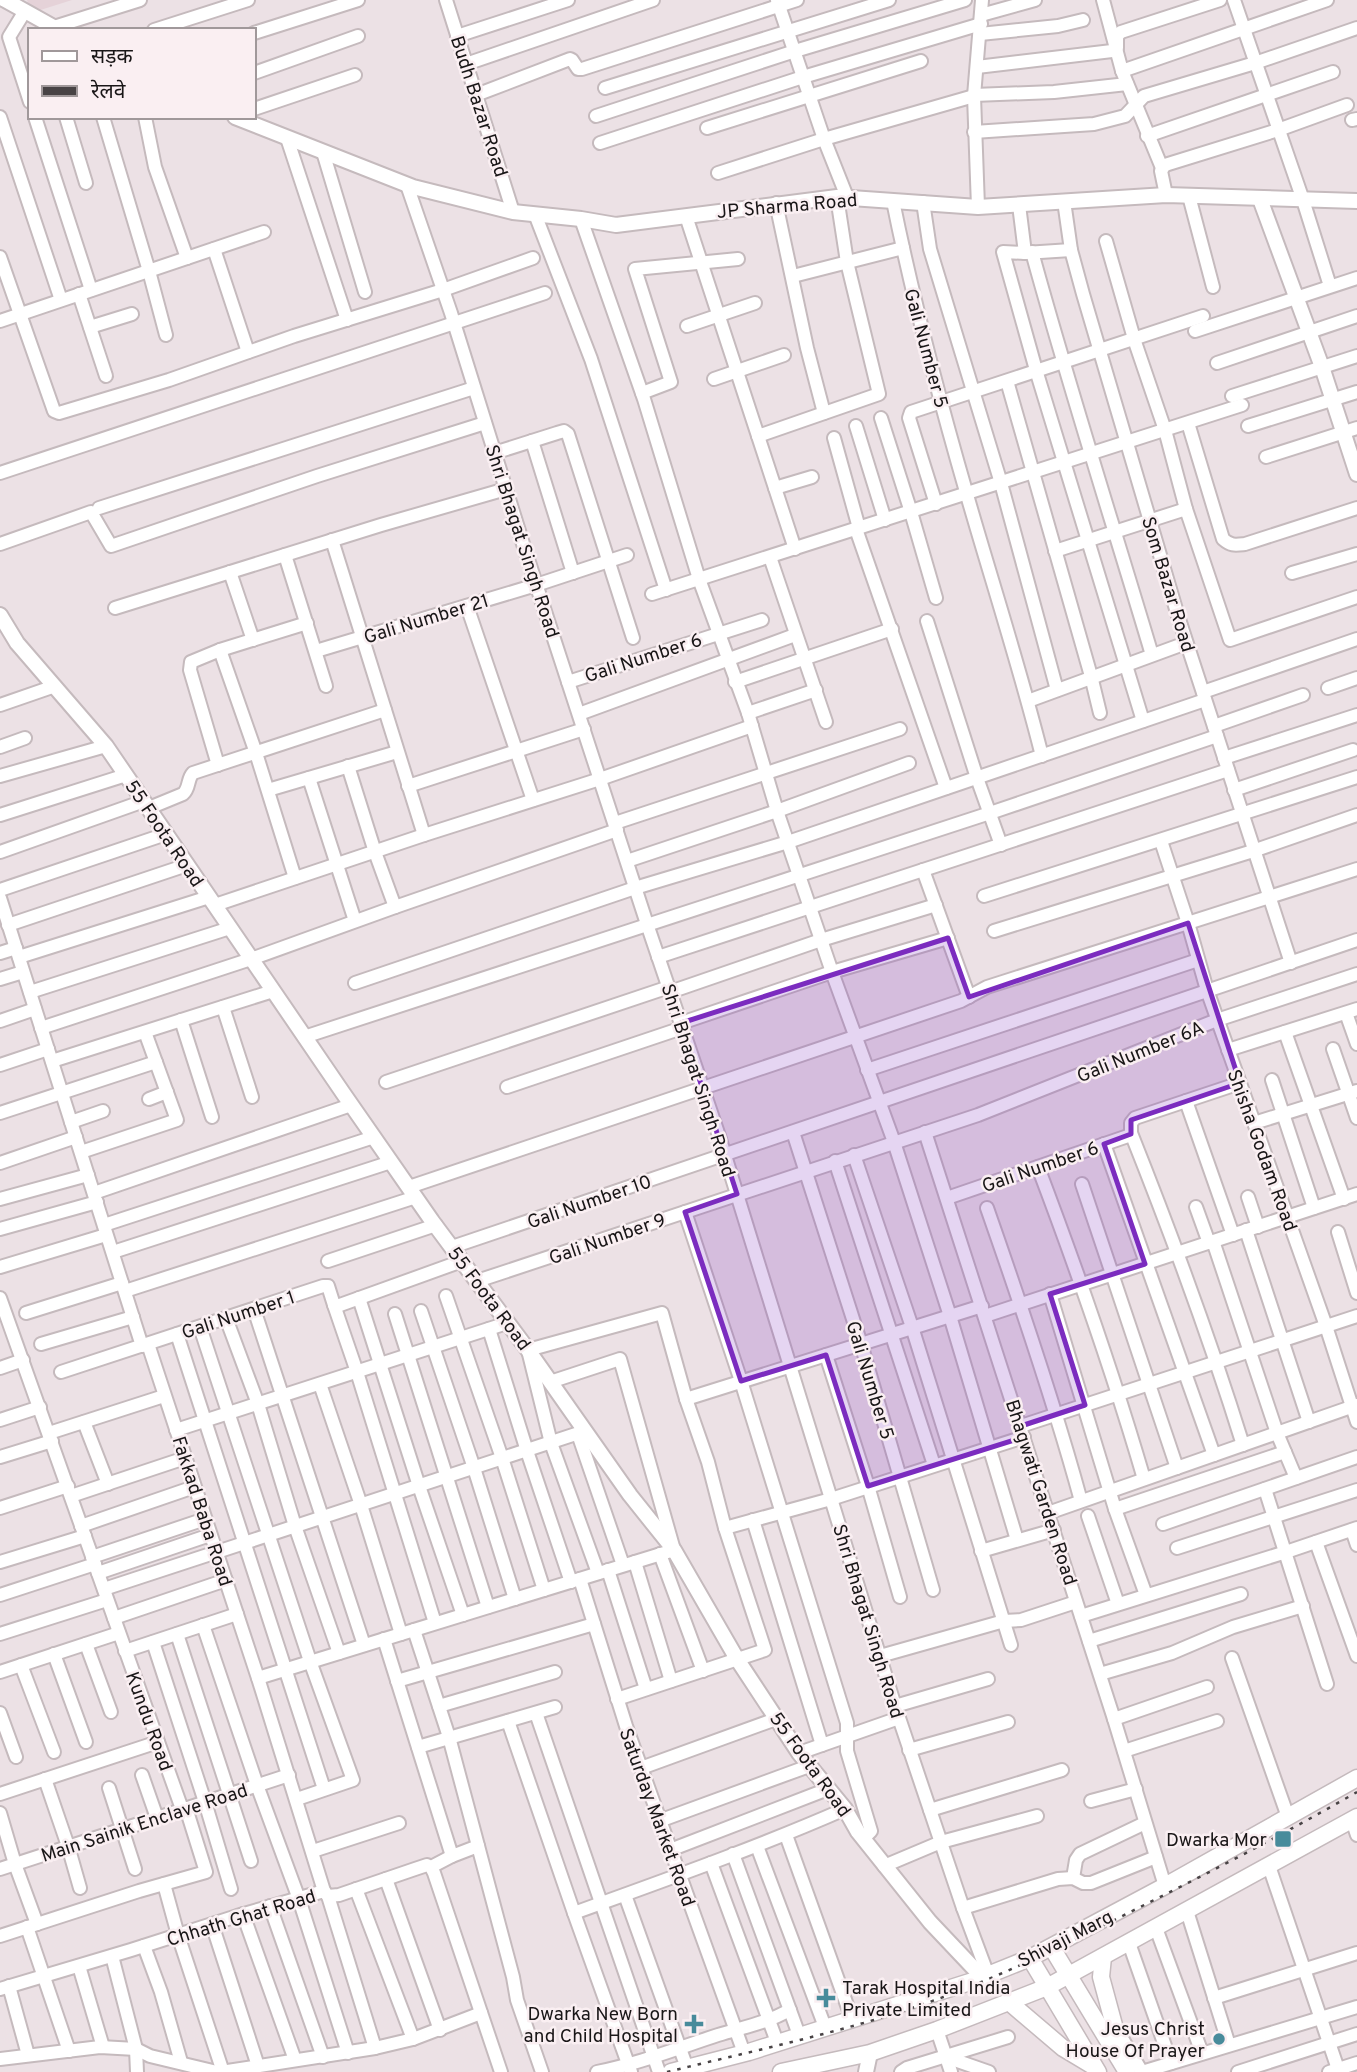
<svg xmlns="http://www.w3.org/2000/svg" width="1357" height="2072" font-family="Overpass,'Noto Sans Devanagari',sans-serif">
<rect width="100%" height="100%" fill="#ece1e5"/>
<polygon fill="#e5d2d8" points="27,0 72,0 31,13"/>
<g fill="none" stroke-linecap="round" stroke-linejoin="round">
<defs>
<g id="minor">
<polyline points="446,0 513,212"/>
<polyline points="777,0 824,139 847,197"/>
<polyline points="1103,0 1122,71 1162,168"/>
<polyline points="1234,0 1303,200 1330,286"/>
<polyline points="25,11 9,37 30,102"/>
<polyline points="981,15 1035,0"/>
<polyline points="54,27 140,0"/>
<polyline points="154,30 248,0"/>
<polyline points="254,33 358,0"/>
<polyline points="980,34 1058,26 1083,20"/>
<polyline points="457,36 568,0"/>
<polyline points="466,64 653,0"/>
<polyline points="977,67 1112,51 1117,48 1117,36 1121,32 1220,0"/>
<polyline points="1122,71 1327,0"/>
<polyline points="254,73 358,36"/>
<polyline points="605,88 889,0"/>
<polyline points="476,95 570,59 572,60 578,69 582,69 797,0"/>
<polyline points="974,95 1054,92 1127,84"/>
<polyline points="254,109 355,75"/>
<polyline points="596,116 795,51 965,0"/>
<polyline points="0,117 61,300"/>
<polyline points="35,117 91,290"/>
<polyline points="66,117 86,183"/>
<polyline points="103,117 149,271 166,335"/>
<polyline points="145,117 155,167 187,258"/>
<polyline points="1352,120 1357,119"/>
<polyline points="707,128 921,61"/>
<polyline points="974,132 1094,124 1125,116 1144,96 1255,63 1357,28"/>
<polyline points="1147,136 1333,72"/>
<polyline points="287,138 347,320"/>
<polyline points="600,143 803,77 981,24"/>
<polyline points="323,152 365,292"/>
<polyline points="718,173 824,139 974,96"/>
<polyline points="407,185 451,313 524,547 647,924 719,1136 895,1706 963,1908 988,1975"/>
<polyline points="1166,195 1161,171 1165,165 1278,130 1347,105"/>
<polyline points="1189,196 1213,287"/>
<path d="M893,201c20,99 46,197 74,294 25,87 53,173 75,261"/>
<polyline points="1064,201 1071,250 1083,294 1178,616 1291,963"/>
<polyline points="923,202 930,249 1001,483 1057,690"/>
<polyline points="776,203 807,348 824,413"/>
<polyline points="1019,205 1025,253"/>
<polyline points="978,207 974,96 982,0"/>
<polyline points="535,214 591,359 666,590"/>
<polyline points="686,216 795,549"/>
<polyline points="581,219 644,399 699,579 748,713 777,811 832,972 894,1142 950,1316 1017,1540"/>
<polyline points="1106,241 1135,342 1165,430 1186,509 1230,640 1357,597"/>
<polyline points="214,249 248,352"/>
<polyline points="1071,250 1025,253 1003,252 1036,370 1143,721"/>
<path d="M1032,252c37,135 80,269 120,403"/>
<polyline points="0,257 54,411 59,413 169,380 294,336 443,290 533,258"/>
<polyline points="793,276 903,248"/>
<polyline points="79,294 106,376"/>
<polyline points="0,321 264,232"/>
<polyline points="687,326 755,303"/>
<polyline points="90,327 132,314"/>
<polyline points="1195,331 1357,278"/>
<polyline points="1217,363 1357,316"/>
<polyline points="714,379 784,355"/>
<polyline points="1007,381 1091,676 1100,713"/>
<polyline points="642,393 671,382 635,269 738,259"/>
<polyline points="1232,396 1357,356"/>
<polyline points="881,418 911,512 936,598"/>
<path d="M1188,423l35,116c8,7 12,6 22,5l112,-36"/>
<polyline points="856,426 885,520"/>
<polyline points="1248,426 1357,392"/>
<polyline points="758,436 879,394 847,262 837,197"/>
<polyline points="834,438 859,528"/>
<polyline points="532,441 573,573"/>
<polyline points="494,453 557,433 564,431 568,434 633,638"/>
<polyline points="1266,457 1357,428"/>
<polyline points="0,473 545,293"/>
<polyline points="775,488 812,477"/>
<polyline points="936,504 909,418 911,412 1203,316"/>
<polyline points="99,508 474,388"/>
<polyline points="856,529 946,788"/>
<polyline points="332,540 424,835"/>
<polyline points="0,544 91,512 111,546 317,476 485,423"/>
<polyline points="1055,551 1186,509"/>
<polyline points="285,555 326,686"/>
<polyline points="770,557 826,722"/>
<polyline points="230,572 253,640"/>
<polyline points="1292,573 1357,554"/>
<polyline points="652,594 1242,405"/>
<polyline points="467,606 533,800"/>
<polyline points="115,608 381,525 506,489"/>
<polyline points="927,621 977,778 1001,845"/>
<polyline points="220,650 256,753 295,878"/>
<polyline points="316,651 536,585 627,555"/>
<polyline points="568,682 762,620"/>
<polyline points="735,682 892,629"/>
<polyline points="1328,688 1357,678"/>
<polyline points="1203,692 1357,639"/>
<polyline points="1028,701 1186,643"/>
<polyline points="0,705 55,686"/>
<polyline points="748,713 816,690"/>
<polyline points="579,714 795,635"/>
<polyline points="1214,726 1303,695"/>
<polyline points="0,747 25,738"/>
<polyline points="1224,758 1357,715"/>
<polyline points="218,765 190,670 191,662 220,650 307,623"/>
<polyline points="348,766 375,852 395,907"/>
<polyline points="0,776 106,746"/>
<polyline points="309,778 355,921"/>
<polyline points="408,786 584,729"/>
<polyline points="268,790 397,752"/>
<polyline points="1234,790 1353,750"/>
<path d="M149,808l34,-14c7,-6 4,-15 10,-21l192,-63"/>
<polyline points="0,815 126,775"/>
<polyline points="615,823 900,729"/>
<polyline points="1161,841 1188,923 1207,990 1326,1326 1357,1422"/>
<polyline points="0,852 144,801"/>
<polyline points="627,861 777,811 909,763"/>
<polyline points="923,870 969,997"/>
<polyline points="0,890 166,834"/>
<polyline points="984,896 1357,777"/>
<polyline points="0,898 142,1346"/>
<polyline points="215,905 424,835 600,779 752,726"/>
<polyline points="8,925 187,865"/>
<polyline points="994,931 1253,851 1357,815"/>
<polyline points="0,953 16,948"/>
<polyline points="19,957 209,897"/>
<polyline points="658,957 1228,770"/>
<polyline points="0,979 23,972"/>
<polyline points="355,983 635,888 788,842 1205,700"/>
<polyline points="30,992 230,928"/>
<polyline points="670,992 821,940 936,905"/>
<polyline points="223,1007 252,1097"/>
<polyline points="1346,1013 1357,1044"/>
<polyline points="181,1020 212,1117"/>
<polyline points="0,1021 35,1009"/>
<polyline points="681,1023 832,972 948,938"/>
<polyline points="41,1028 251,959 395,907 617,830"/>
<polyline points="1285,1032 1344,1199"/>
<polyline points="304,1037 990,813 1217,736"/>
<polyline points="1333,1049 1357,1118"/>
<polyline points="1228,1050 1357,1009"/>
<polyline points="52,1061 273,991"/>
<polyline points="0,1065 48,1049"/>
<polyline points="867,1070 1198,960"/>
<polyline points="1272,1080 1314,1208"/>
<polyline points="386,1082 669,987"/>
<path d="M1240,1083l-105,35 -4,5v10c41,103 79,206 112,312"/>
<polyline points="507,1087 682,1028"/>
<polyline points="149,1099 167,1092"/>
<polyline points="1186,1101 1233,1235"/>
<polyline points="0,1113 156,1062"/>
<polyline points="71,1122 103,1111"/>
<polyline points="1254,1123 1357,1091"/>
<polyline points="793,1132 861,1344 933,1590"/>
<polyline points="925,1132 1114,1719 1165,1886"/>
<polyline points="1104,1144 1214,1455"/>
<polyline points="81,1152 177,1120 145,1032"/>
<polyline points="854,1155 912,1327 1011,1645"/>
<polyline points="835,1161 934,1465"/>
<polyline points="0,1163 76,1137"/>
<path d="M1038,1167c39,103 75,206 106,312"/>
<polyline points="1082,1184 1177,1468"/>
<polyline points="409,1187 961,1001 987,987 1357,869"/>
<polyline points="94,1193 351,1105"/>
<polyline points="1248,1197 1258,1227"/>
<polyline points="947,1198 1128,1136 1131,1133"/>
<polyline points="0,1199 88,1175"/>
<polyline points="1196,1207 1209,1243"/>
<path d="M987,1208c34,97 67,194 94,293"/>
<polyline points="685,1212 741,1381 847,1723 847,1751 871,1831 864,1838"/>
<polyline points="104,1225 374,1137"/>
<polyline points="0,1229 97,1202"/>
<polyline points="1246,1230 1309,1422"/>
<polyline points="1338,1232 1357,1293"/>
<polyline points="1213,1241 1277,1433 1296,1478"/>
<polyline points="452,1247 1357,940"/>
<polyline points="113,1252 391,1162"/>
<polyline points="328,1261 436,1225"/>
<polyline points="0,1267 106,1235"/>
<polyline points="477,1281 978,1115 1217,1020 1357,974"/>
<polyline points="125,1291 416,1197"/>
<polyline points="1050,1294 1115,1509 1146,1595"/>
<polyline points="446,1296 502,1458 544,1590"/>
<polyline points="0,1298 182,1809"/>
<polyline points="359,1298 419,1486 463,1615"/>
<polyline points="334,1305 357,1372 435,1623"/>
<polyline points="254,1309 364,1645"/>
<polyline points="421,1311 474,1468 515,1599"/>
<polyline points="26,1313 122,1283"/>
<polyline points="395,1314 488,1607"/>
<polyline points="985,1316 1357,1194"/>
<polyline points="226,1318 258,1404 295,1526 339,1653"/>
<polyline points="200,1327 310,1661 353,1780 297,1799"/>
<polyline points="489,1329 527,1451 571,1582"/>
<polyline points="177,1334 324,1789"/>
<polyline points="41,1344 133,1317"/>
<polyline points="148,1344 258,1678 324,1891"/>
<polyline points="826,1355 868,1486 900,1597"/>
<polyline points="0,1368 23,1360"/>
<polyline points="61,1372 323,1286 328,1286 334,1305 340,1305 462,1261"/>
<polyline points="320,1384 361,1505 401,1634"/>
<polyline points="686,1399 982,1306"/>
<polyline points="0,1420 40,1407"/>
<polyline points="84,1422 108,1484"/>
<polyline points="1021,1426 1357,1316"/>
<polyline points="176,1430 507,1323"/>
<polyline points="49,1433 164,1396"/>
<polyline points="578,1434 623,1565"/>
<polyline points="0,1457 52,1441"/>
<polyline points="1265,1489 1327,1684"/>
<polyline points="71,1496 185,1458"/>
<polyline points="0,1508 68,1486"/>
<polyline points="1115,1509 1285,1452"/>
<polyline points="1048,1513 1357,1405"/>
<polyline points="1088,1516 1118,1604"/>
<polyline points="753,1520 822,1745"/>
<polyline points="1163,1524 1357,1457"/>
<polyline points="81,1526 194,1487"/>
<polyline points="725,1528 831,1499 1024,1437"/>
<polyline points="1352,1530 1357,1545"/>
<polyline points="1316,1542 1357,1656"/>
<polyline points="1177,1548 1357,1490"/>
<polyline points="981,1551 1054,1530"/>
<polyline points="660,1554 703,1671"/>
<polyline points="92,1557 205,1519"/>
<polyline points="0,1562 85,1536"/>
<polyline points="635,1562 671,1681"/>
<polyline points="608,1570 646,1689"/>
<polyline points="98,1573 210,1535"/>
<polyline points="598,1573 551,1443 528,1350 662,1313 686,1399 708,1462 725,1528 765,1650 617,1699"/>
<polyline points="580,1579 626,1726 744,2053"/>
<polyline points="104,1589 585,1431"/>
<polyline points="0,1595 95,1564"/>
<polyline points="1081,1616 1286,1552 1357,1528"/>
<polyline points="114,1618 226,1580"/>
<polyline points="203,1625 257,1785 299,1899 348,2053"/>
<polyline points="414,1630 449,1737 513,1977 517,2000 542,2072"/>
<polyline points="0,1634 107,1600"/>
<polyline points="177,1634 251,1861"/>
<polyline points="384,1639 452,1856"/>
<polyline points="1089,1641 1241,1594"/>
<polyline points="153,1642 205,1802 231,1889"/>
<polyline points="86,1644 111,1712"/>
<polyline points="125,1651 237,1614"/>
<polyline points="54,1654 86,1742"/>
<polyline points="880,1656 1004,1621 1021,1620 1076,1602"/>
<polyline points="1232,1658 1288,1817"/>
<polyline points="21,1665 54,1752"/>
<polyline points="0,1672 119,1633"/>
<polyline points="1100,1674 1172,1653 1233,1627 1303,1606"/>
<polyline points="258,1678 674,1550 620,1359 550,1382"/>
<polyline points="397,1681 594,1624"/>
<polyline points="439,1706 555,1672"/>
<polyline points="895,1706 988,1679"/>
<polyline points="0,1713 16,1757"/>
<polyline points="536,1713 659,2072"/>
<polyline points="1114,1719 1207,1687"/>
<polyline points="508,1721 574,1913 631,2072"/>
<polyline points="418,1747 555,1707"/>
<polyline points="909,1750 1008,1722"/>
<polyline points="1124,1751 1217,1721"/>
<polyline points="799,1753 899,1718"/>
<polyline points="641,1768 776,1719"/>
<polyline points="142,1775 157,1818"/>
<polyline points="45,1779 68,1846 80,1888"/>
<polyline points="109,1788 135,1869"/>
<polyline points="0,1794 158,1742"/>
<polyline points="1091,1801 1136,1789"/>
<polyline points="930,1810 1062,1770"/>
<polyline points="0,1813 15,1864 37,1924"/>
<polyline points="1352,1820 1357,1835"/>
<polyline points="659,1821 809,1766"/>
<polyline points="786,1835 852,2019"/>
<polyline points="757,1846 825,2027"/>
<polyline points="670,1850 828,1789"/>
<polyline points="313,1851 399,1823"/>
<polyline points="733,1854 799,2035"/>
<polyline points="711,1863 777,2042"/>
<polyline points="884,1866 941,1842 1037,1816"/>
<polyline points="1269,1866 1339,2072"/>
<polyline points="431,1867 434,1873 501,2072"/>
<polyline points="0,1869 289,1775"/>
<polyline points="1073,1878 1076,1860 1080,1854 1145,1823"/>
<polyline points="386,1879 440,2030"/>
<polyline points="164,1884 178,1935 223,2072"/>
<polyline points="356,1889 413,2039"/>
<polyline points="625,1895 687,2068"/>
<polyline points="328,1896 375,2048"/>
<polyline points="270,1906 323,2057"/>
<polyline points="963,1908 1058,1879 1073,1878 1083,1883 1091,1883 1156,1857"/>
<polyline points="1187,1911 1229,2045"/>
<path d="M574,1913c91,-33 182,-65 271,-104"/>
<polyline points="243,1914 295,2060"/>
<polyline points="212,1924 258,2066"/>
<polyline points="27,1927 69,2051"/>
<polyline points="1156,1928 1202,2053"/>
<polyline points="0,1936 139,1891 206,1872 186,1808"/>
<polyline points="1129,1943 1171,2063"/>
<polyline points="144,1946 161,1992 181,2062"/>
<polyline points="112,1956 136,2049 137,2072"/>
<polyline points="79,1966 103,2047"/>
<polyline points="9,1986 28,2055"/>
<polyline points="0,1989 131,1950 237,1916 324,1891 328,1896 339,1895 415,1869 427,1865 431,1867 452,1856 478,1846"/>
<polyline points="1214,1998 1357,1953"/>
<polyline points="1114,2025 1142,2072"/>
<polyline points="937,2030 951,2072"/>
<polyline points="946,2057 989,2072"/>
<polyline points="0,2059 100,2047 136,2049 150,2056 217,2072"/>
<polyline points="221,2072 375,2048 413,2039 481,2013"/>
<path d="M597,2072c41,-8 81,-24 121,-37 26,-8 48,-12 72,-25"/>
<polyline points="901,2072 907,2068 1008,2037"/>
<polyline points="1142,2072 1357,2007"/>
<polyline points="1238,2072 1357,2034"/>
<polyline points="1329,2072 1357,2063"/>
</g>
<g id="tertiary">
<polyline points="5,0 59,30"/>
<polyline points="235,117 413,187 513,212 581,219 616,225 837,197 978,207 1166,195 1357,201"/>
<polyline points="1260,199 1322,367 1357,474"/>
<polyline points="0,615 17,643 106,746 343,1093 432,1221 528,1350 630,1495 674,1550 737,1659 799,1753 845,1809 858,1832 930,1922 982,1977"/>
<polyline points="866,2072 870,2053"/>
</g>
<g id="secondary">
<polyline points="1052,1948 1127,2072"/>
<polyline points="1103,1957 1101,1977 1114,2025 1110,2044"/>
<polyline points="1030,1958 1098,2072"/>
<polyline points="1009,2002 1063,2048 1093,2066"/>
<polyline points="671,2072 749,2052 973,1981 1030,1958 1165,1886 1357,1778"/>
<polyline points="781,2072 870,2053 937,2030 1047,1987 1357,1817"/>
</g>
</defs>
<use href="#minor" stroke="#c5babd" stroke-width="16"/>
<use href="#tertiary" stroke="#c5babd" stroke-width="18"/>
<use href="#secondary" stroke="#c5babd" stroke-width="19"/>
<use href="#minor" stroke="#fff" stroke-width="12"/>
<use href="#tertiary" stroke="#fff" stroke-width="14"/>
<use href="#secondary" stroke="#fff" stroke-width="16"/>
<path stroke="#484345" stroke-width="2.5" stroke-dasharray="3.5 7" stroke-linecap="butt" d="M667,2072c81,-20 163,-37 242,-63 85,-28 166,-69 247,-110 68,-34 135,-69 201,-107"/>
</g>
<path fill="#7b2cbf" fill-opacity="0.2" stroke="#7b2cbf" stroke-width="5" stroke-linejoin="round" d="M1188,923l52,160 -109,37v14l-27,10 41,120 -95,30 35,111 -64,21 3,11 -156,49 -42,-131 -85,26 -56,-169 52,-18 -56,-171 267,-85 21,59z"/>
<g fill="#488b9b" stroke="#faeff2" stroke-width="2.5">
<rect x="1274" y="1830" width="18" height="18" rx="3.5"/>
<path d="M822.5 1987.5h7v7h7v7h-7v7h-7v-7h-7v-7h7z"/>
<path d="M690.5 2013.5h7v7h7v7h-7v7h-7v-7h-7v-7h7z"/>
<circle cx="1219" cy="2039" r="7"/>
</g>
<g text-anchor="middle" stroke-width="5" stroke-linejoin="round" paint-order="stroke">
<g font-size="19" fill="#191617" stroke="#faeff2">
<text transform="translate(480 106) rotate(72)" y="7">Budh Bazar Road</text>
<text transform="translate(787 205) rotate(-5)" y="7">JP Sharma Road</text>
<text transform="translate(927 348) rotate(75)" y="7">Gali Number 5</text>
<text transform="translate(523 541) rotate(72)" y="7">Shri Bhagat Singh Road</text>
<text transform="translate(1169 584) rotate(73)" y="7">Som Bazar Road</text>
<text transform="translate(426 618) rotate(-17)" y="7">Gali Number 21</text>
<text transform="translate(643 657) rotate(-18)" y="7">Gali Number 6</text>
<text transform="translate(165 833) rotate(56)" y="7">55 Foota Road</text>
<text transform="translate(1140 1051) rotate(-22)" y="7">Gali Number 6A</text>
<text transform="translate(699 1080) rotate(72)" y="7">Shri Bhagat Singh Road</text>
<text transform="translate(1263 1150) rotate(70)" y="7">Shisha Godam Road</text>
<text transform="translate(1040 1166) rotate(-19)" y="7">Gali Number 6</text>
<text transform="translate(589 1201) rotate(-19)" y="7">Gali Number 10</text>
<text transform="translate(607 1238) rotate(-19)" y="7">Gali Number 9</text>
<text transform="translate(490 1298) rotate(53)" y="7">55 Foota Road</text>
<text transform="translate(238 1314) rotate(-18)" y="7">Gali Number 1</text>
<text transform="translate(871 1380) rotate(73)" y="7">Gali Number 5</text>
<text transform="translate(1042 1492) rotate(72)" y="7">Bhagwati Garden Road</text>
<text transform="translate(203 1511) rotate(72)" y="7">Fakkad Baba Road</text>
<text transform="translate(869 1621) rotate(73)" y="7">Shri Bhagat Singh Road</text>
<text transform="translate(150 1721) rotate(70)" y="7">Kundu Road</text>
<text transform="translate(811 1764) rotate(54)" y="7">55 Foota Road</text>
<text transform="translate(658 1817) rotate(70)" y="7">Saturday Market Road</text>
<text transform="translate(144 1822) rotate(-18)" y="7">Main Sainik Enclave Road</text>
<text transform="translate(241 1917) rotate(-17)" y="7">Chhath Ghat Road</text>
<text transform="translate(1065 1938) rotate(-27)" y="7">Shivaji Marg</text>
</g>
<g font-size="19" fill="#191617" stroke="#faeff2" text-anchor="end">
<text x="1267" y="1846">Dwarka Mor</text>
<text x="842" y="1994" text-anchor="start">Tarak Hospital India<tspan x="842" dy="22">Private Limited</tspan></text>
<text x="678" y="2020">Dwarka New Born<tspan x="678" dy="22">and Child Hospital</tspan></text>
<text x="1205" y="2035">Jesus Christ<tspan x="1205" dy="22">House Of Prayer</tspan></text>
</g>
</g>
<rect x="28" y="28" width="228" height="91" fill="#faeff2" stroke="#a0989a" stroke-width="2"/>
<rect x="42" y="51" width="35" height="10" fill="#ffffff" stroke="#a0989a" stroke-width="2"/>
<text x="91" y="63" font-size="21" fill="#191617">सड़क</text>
<rect x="42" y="86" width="35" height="10" fill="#484345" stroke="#a0989a" stroke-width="2"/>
<text x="91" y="98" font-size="21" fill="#191617">रेलवे</text>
</svg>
